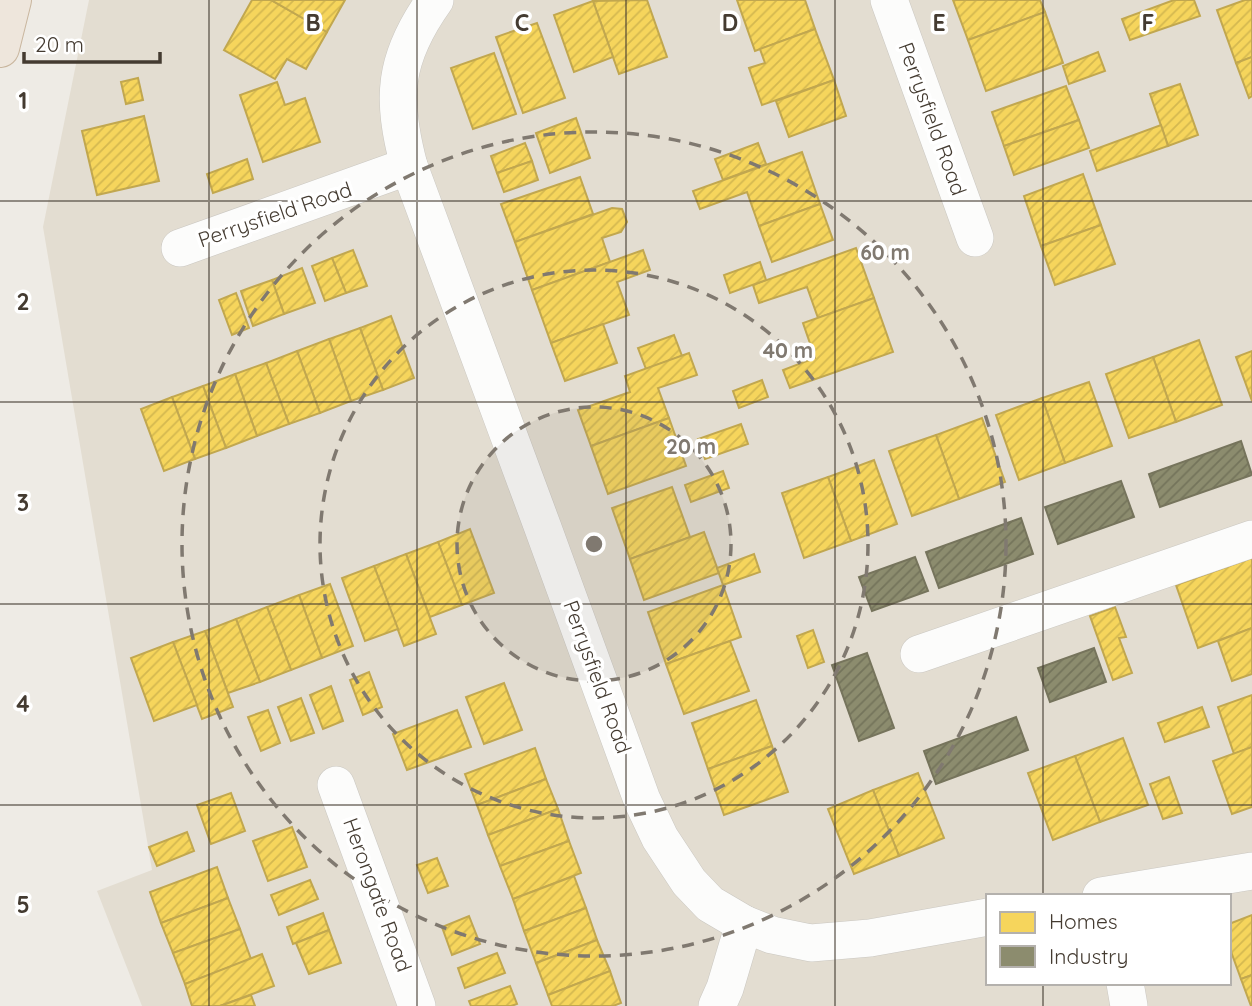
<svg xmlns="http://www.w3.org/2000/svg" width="1252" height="1006" font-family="Quicksand,sans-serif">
<defs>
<pattern id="homes-hatch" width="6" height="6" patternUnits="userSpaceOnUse" patternTransform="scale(1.75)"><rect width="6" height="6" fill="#f6d55c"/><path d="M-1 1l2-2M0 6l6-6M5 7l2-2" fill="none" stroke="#d4b850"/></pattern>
<pattern id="industry-hatch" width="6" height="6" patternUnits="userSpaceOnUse" patternTransform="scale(1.75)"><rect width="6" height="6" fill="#8c8c6e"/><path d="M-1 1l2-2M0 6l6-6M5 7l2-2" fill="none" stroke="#74745b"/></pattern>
</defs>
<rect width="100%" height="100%" fill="#eeebe5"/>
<path fill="#e3ddd1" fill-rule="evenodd" d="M89,0h1163v1006h-1110l-45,-115 55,-21 -109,-643zM988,896h241v87h-241z"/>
<g fill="url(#homes-hatch)" stroke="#c1a74f" stroke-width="2">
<polygon points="252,0 271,0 327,32 306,69 287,59 275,79 224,50"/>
<polygon points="271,0 345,0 327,32"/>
<polygon points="647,0 667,57 619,74 593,1"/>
<polygon points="737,0 805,0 815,29 755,51"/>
<polygon points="953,0 1040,0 1045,12 968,40"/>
<polygon points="1174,0 1194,0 1200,16 1130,40 1122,19"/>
<polygon points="1245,0 1252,0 1252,57 1236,63 1217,10"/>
<polygon points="593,1 613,57 574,72 554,15"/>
<polygon points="1045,12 1063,63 986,91 968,40"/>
<polygon points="537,23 565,98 523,113 496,37"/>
<polygon points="815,29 834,80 762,105 749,68 765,63 760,49"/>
<polygon points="1098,52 1105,71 1069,84 1063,66"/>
<polygon points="494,53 516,114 473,129 451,68"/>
<polygon points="1252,57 1252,96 1249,98 1236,63"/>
<polygon points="138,78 143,100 126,104 121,82"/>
<polygon points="834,80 846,116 789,137 776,101"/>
<polygon points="277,82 285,105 305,98 320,142 263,162 240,95"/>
<polygon points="1180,84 1198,135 1168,146 1150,94"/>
<polygon points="1066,86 1079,120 1004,146 992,112"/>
<polygon points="144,116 159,181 97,195 82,131"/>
<polygon points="576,118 590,158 550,173 536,133"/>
<polygon points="1079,120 1089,148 1014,175 1004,146"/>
<polygon points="1161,125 1168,146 1097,171 1090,151"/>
<polygon points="525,143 532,161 497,173 491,156"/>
<polygon points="758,143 766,164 723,180 715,159"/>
<polygon points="802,152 820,204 759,226 747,192 700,209 693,191"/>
<polygon points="247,159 253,179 213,193 207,174"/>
<polygon points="532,161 538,180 504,192 497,173"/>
<polygon points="1083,174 1101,225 1041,246 1024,196"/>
<polygon points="580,177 593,214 515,242 501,204"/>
<polygon points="820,204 833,240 772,262 759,226"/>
<polygon points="612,208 622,209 627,222 621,232 602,238 610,262 532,290 515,242"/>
<polygon points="1101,225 1115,264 1055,285 1041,246"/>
<polygon points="856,248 874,298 818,318 807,287 759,303 753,285"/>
<polygon points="353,250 367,286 346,293 332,258"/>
<polygon points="643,250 650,270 617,282 629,315 551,343 532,290"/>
<polygon points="332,258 346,293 325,301 312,266"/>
<polygon points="760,262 766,280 730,293 724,275"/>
<polygon points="302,268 315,303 284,314 272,280"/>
<polygon points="272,280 284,314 253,326 241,291"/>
<polygon points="236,293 249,328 232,335 219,300"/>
<polygon points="874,298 893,352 790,388 783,370 815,358 803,323"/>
<polygon points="391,316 414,378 383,390 360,328"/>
<polygon points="603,324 617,363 565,381 551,343"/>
<polygon points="360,328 383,390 351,401 329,339"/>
<polygon points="674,335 682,356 646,369 638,348"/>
<polygon points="329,339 351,401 320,413 297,351"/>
<polygon points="1199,340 1222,405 1176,422 1153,357"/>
<polygon points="297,351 320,413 289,424 266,363"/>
<polygon points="1252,351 1252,401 1236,357"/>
<polygon points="689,353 697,375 658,388 669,418 591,446 578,410 630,392 625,376"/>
<polygon points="1153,357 1176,422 1129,438 1106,374"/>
<polygon points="266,363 289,424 257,436 235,374"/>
<polygon points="235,374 257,436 226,448 203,386"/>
<polygon points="762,380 768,397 739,408 733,391"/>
<polygon points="1089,382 1112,446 1065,463 1042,398"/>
<polygon points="203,386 226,448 195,459 172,397"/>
<polygon points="172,397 195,459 164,471 141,409"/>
<polygon points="1042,398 1065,463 1019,480 996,415"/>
<polygon points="669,418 686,466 608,494 591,446"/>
<polygon points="982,418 1005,482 959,499 936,435"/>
<polygon points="741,424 748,444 705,459 698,439"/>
<polygon points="936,435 959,499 912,516 889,451"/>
<polygon points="874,460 897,524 851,541 828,477"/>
<polygon points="723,471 729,488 691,502 685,485"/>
<polygon points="828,477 851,541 804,558 782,493"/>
<polygon points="672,487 690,537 630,559 612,508"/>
<polygon points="470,529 494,593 462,605 438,542"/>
<polygon points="704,532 719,573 644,600 630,559"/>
<polygon points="438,542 462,605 430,617 406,554"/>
<polygon points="406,554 436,634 404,646 374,566"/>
<polygon points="754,554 760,572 723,585 717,568"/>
<polygon points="1252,558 1252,628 1198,648 1176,585"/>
<polygon points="374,566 398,629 365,641 342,578"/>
<polygon points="330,584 353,646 322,658 299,595"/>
<polygon points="723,585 741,637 666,664 648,612"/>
<polygon points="299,595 322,658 291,670 267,607"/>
<polygon points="267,607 291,670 260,682 236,619"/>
<polygon points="1115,607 1126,637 1119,638 1132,673 1113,680 1090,616"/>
<polygon points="236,619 260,682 228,693 205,631"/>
<polygon points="1252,628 1252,674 1232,681 1218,641"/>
<polygon points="813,630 824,662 808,668 797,636"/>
<polygon points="205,631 233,707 202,719 173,642"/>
<polygon points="730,641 749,691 684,714 666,664"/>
<polygon points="173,642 197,705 154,721 131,658"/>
<polygon points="369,672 382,707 363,715 350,680"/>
<polygon points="504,683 522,730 484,744 466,697"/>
<polygon points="331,686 343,721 323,729 310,695"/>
<polygon points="1252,695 1252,747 1234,754 1218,707"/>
<polygon points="301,698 314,733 291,741 278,707"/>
<polygon points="756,700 772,746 708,769 692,723"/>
<polygon points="1202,707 1209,727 1165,742 1158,723"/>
<polygon points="268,710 280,743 261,751 248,717"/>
<polygon points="457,710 471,747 407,770 393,734"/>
<polygon points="1123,738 1148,805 1100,822 1075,756"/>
<polygon points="772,746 788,792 724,815 708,769"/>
<polygon points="1252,747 1252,807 1232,814 1213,761"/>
<polygon points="535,748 546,779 477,805 465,774"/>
<polygon points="1075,756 1100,822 1053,840 1028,773"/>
<polygon points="918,773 944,838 899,856 873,790"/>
<polygon points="1169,777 1182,813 1163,819 1150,784"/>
<polygon points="546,779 558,809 488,835 477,805"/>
<polygon points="873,790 899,856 854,874 828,809"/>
<polygon points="231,793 245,831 211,844 197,805"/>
<polygon points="558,809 569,841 500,866 488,835"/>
<polygon points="292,827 307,867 268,881 253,841"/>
<polygon points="187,832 194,851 157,866 149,847"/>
<polygon points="569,841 581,873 513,899 500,866"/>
<polygon points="437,858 448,886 428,893 417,865"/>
<polygon points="217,867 228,898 161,923 150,892"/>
<polygon points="574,876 586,908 524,931 513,899"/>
<polygon points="310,880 318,899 279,915 271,895"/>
<polygon points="228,898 240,929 173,953 161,923"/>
<polygon points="586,908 597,940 536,963 524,931"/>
<polygon points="323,913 329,930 293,944 287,927"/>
<polygon points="1252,915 1252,975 1241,979 1229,946 1229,924"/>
<polygon points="469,916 480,944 452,955 442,927"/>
<polygon points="240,929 251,959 185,984 173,953"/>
<polygon points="329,930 341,963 309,974 296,943"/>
<polygon points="597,940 610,971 548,995 536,963"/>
<polygon points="497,953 505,973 465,988 458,968"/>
<polygon points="262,954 274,986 220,1006 192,1006 185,984"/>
<polygon points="610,971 621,1003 613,1006 552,1006 548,995"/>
<polygon points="1252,975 1252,1006 1251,1006 1241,979"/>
<polygon points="510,986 517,1004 511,1006 471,1006 469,1001"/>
<polygon points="251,995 255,1006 220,1006"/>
</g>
<g fill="url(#industry-hatch)" stroke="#76745c" stroke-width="2">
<polygon points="1241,441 1252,475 1160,507 1149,474"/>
<polygon points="1121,481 1134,517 1058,544 1045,507"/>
<polygon points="1021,518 1033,554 939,588 926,552"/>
<polygon points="915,557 928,591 872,611 859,577"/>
<polygon points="1094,648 1106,682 1050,702 1038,668"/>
<polygon points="867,653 894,728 859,741 832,665"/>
<polygon points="1016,717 1028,750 936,784 924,751"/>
</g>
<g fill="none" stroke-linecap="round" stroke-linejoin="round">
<defs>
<g id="minor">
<path d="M435,0c-42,59 -44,98 -26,166l134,362 99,272 18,38 29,44 21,22 34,20 28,11 39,8 59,-5 118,-21"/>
<polyline points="889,0 975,238"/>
<polyline points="180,248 409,166"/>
<polyline points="919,654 1252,539"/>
<polyline points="336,785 417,1006"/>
<polyline points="1101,896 1252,871"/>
<polyline points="1125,983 1129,1006"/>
<polyline points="717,1006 725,988 744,924"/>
</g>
<polyline id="trunk" points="0,48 12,0"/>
</defs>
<use href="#minor" stroke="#cac7c1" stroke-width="38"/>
<use href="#trunk" stroke="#c9b69e" stroke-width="40"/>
<use href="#minor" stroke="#fcfcfb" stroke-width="37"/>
<use href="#trunk" stroke="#eee6dc" stroke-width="38"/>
</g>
<path fill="none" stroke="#443b31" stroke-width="2" stroke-opacity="0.55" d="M209,0v1006M417,0v1006M626,0v1006M835,0v1006M1043,0v896M0,201h1252M0,402h1252M0,604h1252M0,805h1252M1043,983v23"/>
<circle cx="594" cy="544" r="137" fill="#807970" fill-opacity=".12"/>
<g fill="none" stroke="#807970" stroke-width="3.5" stroke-dasharray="12 9">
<circle cx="594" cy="544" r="137"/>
<circle cx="594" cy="544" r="274"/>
<circle cx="594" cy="544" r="412"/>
</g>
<g text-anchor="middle" stroke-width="7" stroke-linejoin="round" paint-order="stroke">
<g font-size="21" fill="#443b31" stroke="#fff">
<text transform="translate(932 119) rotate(70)" y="7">Perrysfield Road</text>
<text transform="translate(275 215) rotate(-19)" y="7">Perrysfield Road</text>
<text transform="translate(597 677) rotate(70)" y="7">Perrysfield Road</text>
<text transform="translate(377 895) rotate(70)" y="7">Herongate Road</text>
</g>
</g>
<g font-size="23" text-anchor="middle" font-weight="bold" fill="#443b31" stroke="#fff" stroke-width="7" stroke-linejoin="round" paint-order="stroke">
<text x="313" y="31">B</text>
<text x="522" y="31">C</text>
<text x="730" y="31">D</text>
<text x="939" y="31">E</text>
<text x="1148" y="31">F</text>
<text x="23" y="109">1</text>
<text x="23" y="310">2</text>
<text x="23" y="511">3</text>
<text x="23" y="712">4</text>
<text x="23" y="913">5</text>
</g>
<circle cx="594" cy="544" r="10" fill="#807970" stroke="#fff" stroke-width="3.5"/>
<g font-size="21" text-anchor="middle" font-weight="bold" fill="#807970" stroke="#fff" stroke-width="7" stroke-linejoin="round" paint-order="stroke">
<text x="885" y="260">60 m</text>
<text x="788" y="358">40 m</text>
<text x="691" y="454">20 m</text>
</g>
<rect x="986" y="894" width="245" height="91" fill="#ffffff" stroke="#b4b1ad" stroke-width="2"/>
<rect x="1000" y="912" width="35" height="21" fill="#f6d55c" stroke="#b4b1ad" stroke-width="2"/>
<text x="1049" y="929" font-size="21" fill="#443b31">Homes</text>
<rect x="1000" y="946" width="35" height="21" fill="#8c8c6e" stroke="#b4b1ad" stroke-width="2"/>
<text x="1049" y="964" font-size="21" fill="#443b31">Industry</text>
<path d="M24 52v10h136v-10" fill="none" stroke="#443b31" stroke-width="3.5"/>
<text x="35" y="52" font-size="21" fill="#443b31" stroke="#ffffff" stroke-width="5" paint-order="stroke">20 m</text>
</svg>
